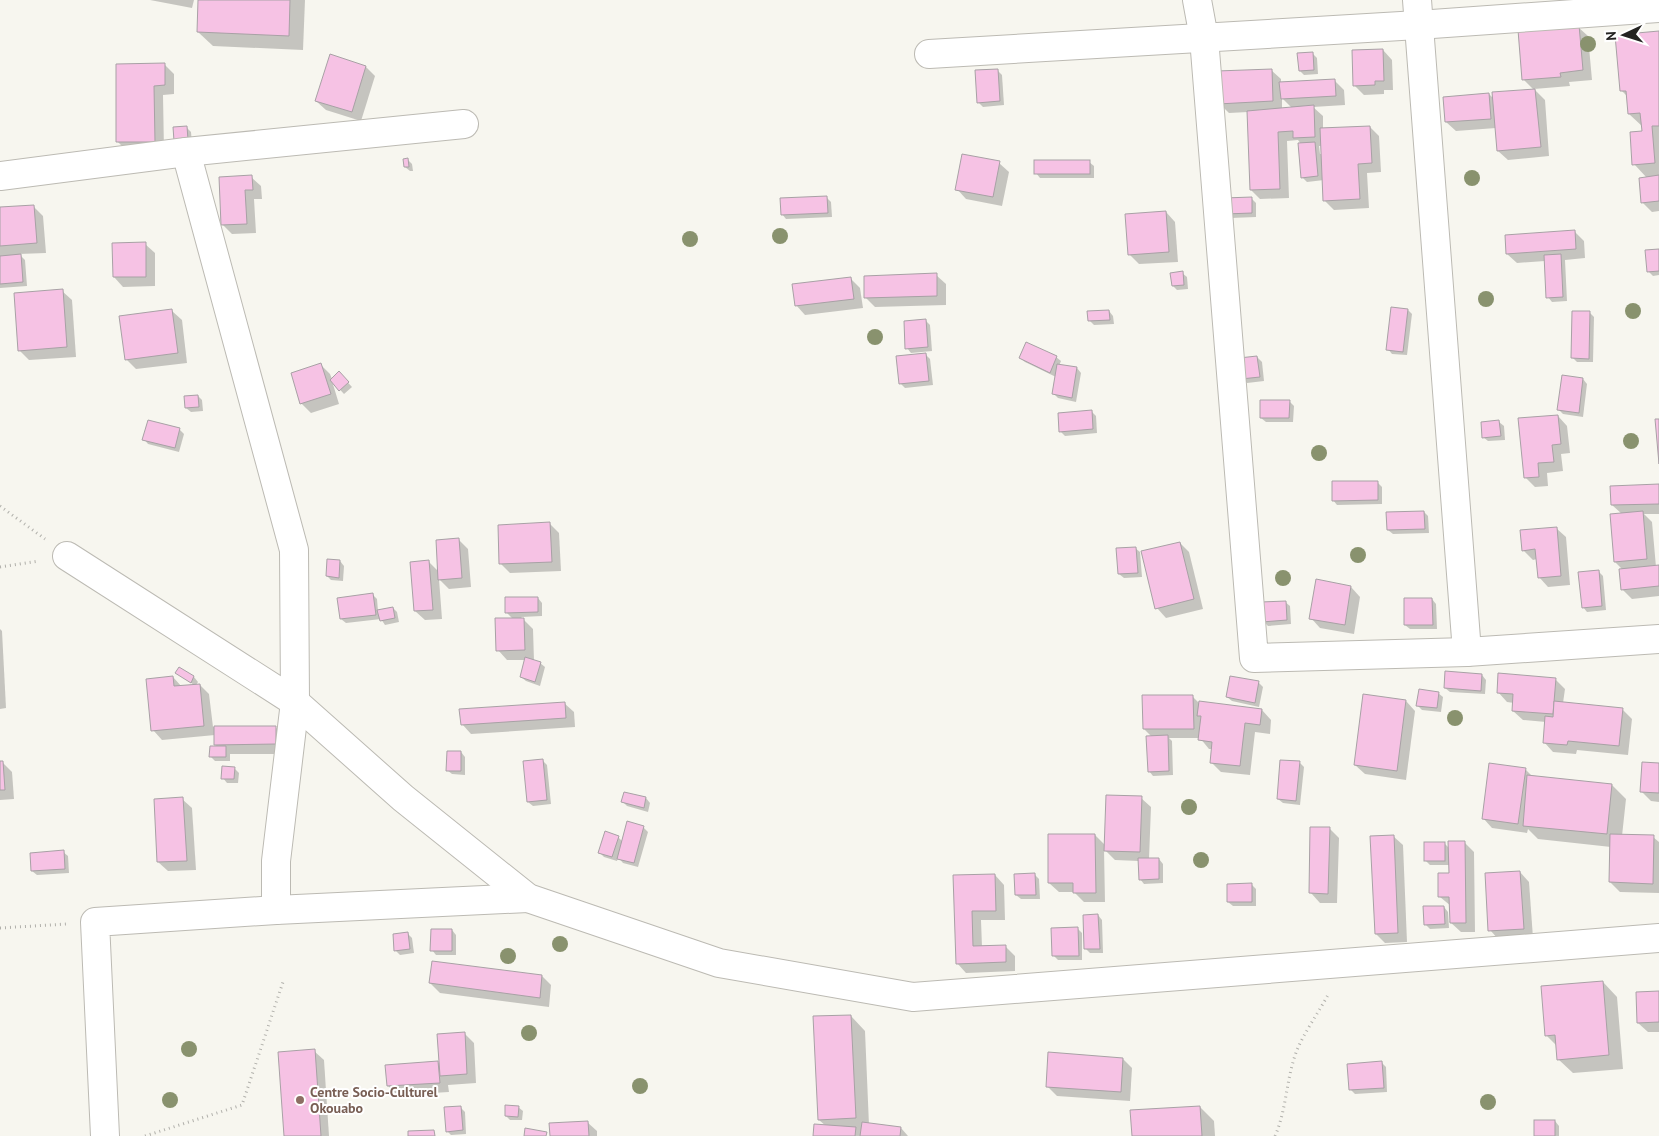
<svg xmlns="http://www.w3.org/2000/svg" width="1659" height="1136" font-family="'PT Sans',sans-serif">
<rect width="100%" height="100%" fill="#f7f6ef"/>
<g fill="#0003" fill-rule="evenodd">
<polygon points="150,0 194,0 192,8"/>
<polygon points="200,0 305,0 303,50 213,46 198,32"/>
<polygon points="1578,27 1588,36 1592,80 1569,82 1570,86 1534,89 1545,100 1549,156 1508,160 1498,151 1496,128 1456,131 1446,122 1489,94 1494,99 1534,90 1524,80"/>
<polygon points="1659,32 1659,211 1652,212 1642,202 1647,178 1634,164 1643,132 1643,127 1629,114 1628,97 1621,90"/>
<polygon points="1383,50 1392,60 1393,90 1384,90 1384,94 1364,95 1354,85"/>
<polygon points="1312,53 1317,58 1318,74 1304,75 1300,71"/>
<polygon points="165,65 174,74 174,94 163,95 164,151 127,151 117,141"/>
<polygon points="366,67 375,76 361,121 326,110 316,101"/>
<polygon points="997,70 1002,75 1004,105 983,107 978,102"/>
<path d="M1271,70l10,9v4l53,-3 10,10 1,15 -32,2 10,9v13l47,-2 9,9 2,36 -14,1 2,35 -35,2 -9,-9 -1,-21 -17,2 -5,-5 -1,-33 -3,-4 -11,1 2,57 -29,1 -9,-9 -3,-78 -19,1 -10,-10zM1282,98l10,10 -10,1zM1319,146h3v8h-2z"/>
<polygon points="186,127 191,132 192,144 179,144"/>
<polygon points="408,160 412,164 413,171 410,171 405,167"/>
<polygon points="1089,162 1094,166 1094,178 1040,178 1036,173"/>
<polygon points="999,163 1009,172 1002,206 966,199 957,189"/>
<polygon points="251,177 261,186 262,199 254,199 256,233 232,234 222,224"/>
<polygon points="827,198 831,202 832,217 786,219 782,214"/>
<polygon points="1251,198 1256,203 1256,217 1231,218 1226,214"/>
<polygon points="34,207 43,216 46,253 19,254 25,260 27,286 0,288 0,209"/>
<polygon points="1166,212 1175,222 1178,262 1139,264 1130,255"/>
<polygon points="1574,231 1584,241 1585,258 1565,260 1567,301 1552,302 1548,297 1545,261 1517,263 1507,254"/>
<polygon points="145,244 155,253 155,286 123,287 114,277"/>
<polygon points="1659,250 1659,275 1653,276 1648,271"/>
<polygon points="1182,273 1187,277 1188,289 1177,290 1173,286"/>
<polygon points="936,275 946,284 946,305 875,307 865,297"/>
<polygon points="850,278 860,288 863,308 805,315 796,305"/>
<polygon points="62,291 72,300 76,357 29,360 19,350"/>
<polygon points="1408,310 1412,314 1407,355 1392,354 1388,349"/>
<polygon points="172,311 182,320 187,363 136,369 126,359"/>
<polygon points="1109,311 1113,316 1114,324 1094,325 1089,320"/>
<polygon points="1589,312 1594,317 1593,362 1577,362 1572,357"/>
<polygon points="925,320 930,325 932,351 911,353 907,348"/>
<polygon points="926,355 930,359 933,385 905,388 900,383"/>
<polygon points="1056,357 1061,361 1059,366 1077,368 1081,373 1076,402 1058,398 1054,394 1056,377 1025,362 1020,358"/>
<polygon points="1257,357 1262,362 1264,381 1247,383 1243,378"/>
<polygon points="321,365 330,374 332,379 339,373 352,387 344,394 332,381 339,404 311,413 301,403"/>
<polygon points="1583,379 1587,384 1583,417 1563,414 1558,409"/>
<polygon points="198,396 202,400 203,411 191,412 186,408"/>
<polygon points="1289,401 1294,406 1293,422 1266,422 1261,418"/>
<polygon points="1091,411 1096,416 1097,433 1065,436 1060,431"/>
<polygon points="1558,416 1567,426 1570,453 1561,454 1563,471 1547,473 1548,486 1535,487 1525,477"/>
<polygon points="1499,422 1504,426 1505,440 1488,441 1483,437"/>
<polygon points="179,429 184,434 179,452 148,444 144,439"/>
<polygon points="1377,482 1382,487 1382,504 1337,505 1333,500"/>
<polygon points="1659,485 1659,514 1644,514 1652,522 1656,567 1659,567 1659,596 1632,599 1622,589 1623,570 1615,562 1622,514 1612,505"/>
<polygon points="1424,512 1428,516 1429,533 1393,534 1388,530"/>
<polygon points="549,523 559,533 561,571 510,573 501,564"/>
<polygon points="1556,528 1566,537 1570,585 1548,587 1539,577 1537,559 1533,560 1523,550"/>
<polygon points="459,540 468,549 471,587 449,589 439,579 442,619 425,620 415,611 429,562 439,572"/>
<polygon points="1180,543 1189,552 1203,609 1166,618 1157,608"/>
<polygon points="1135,548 1140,552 1142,577 1124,578 1119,574"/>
<polygon points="340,561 344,566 343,581 331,580 327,576"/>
<polygon points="1598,571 1603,576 1606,610 1587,612 1583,607"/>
<polygon points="1351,587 1360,597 1354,634 1320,628 1311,618"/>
<polygon points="373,595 377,599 378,611 393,608 397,612 399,622 385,625 381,619 346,623 341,619"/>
<polygon points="538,598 542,603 542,616 521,617 533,629 534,661 540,663 545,667 540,686 526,681 521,677 526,660 507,660 498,650 513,619 506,612"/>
<polygon points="1432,599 1436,604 1437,629 1410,629 1405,625"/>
<polygon points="1285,602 1290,606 1291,624 1268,626 1263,621"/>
<polygon points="0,629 2,631 6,708 0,709"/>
<polygon points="180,669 194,677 198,682 196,685 200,685 209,694 213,727 275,727 285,736 285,754 230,754 230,761 215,761 211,757 218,747 215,745 215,735 162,740 153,730 173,677 182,687 194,685 177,673"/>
<polygon points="1482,675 1486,680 1485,694 1450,692 1445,688"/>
<polygon points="1555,679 1565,689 1563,703 1622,709 1632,719 1628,755 1577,750 1576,754 1553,752 1544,742 1546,722 1523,720 1513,711 1514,703 1507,702 1498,692"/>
<polygon points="1259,683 1263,687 1259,707 1232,701 1227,697"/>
<polygon points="1438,693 1443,697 1441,712 1422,710 1418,706"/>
<polygon points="1364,695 1406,701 1415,711 1406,780 1365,774 1355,765"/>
<polygon points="1192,696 1199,703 1262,710 1271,720 1270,734 1255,732 1250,775 1221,772 1211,762 1213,749 1209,749 1200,738 1169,738 1172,741 1173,775 1153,776 1149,771 1152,737 1144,729"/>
<polygon points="564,703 574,712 575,727 471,734 462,724"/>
<polygon points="461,752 465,757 465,775 452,774 447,770"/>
<polygon points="543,761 547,765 551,804 533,806 528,802"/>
<polygon points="0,763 3,763 12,772 14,799 0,800"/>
<polygon points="1300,763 1304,767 1300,805 1283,803 1278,799"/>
<polygon points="1659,764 1659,802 1651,801 1641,791"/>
<polygon points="234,768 239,773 238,783 227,783 223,778"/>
<polygon points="1525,769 1533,777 1612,785 1626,799 1622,836 1653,837 1659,842 1659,893 1620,892 1610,882 1611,847 1538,839 1528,829 1527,833 1492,828 1483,818"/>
<polygon points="646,798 650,803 648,812 627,806 623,802"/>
<polygon points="1141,798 1151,807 1149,859 1159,859 1163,864 1163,883 1144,884 1140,879 1139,861 1115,860 1104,849 1105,902 1084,902 1074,892 1059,892 1049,883 1095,835 1106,846"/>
<polygon points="182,799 192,808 196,870 168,871 158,862"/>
<polygon points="643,827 648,832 638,867 623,863 618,857 617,861 604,857 600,853 618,837 623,842"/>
<polygon points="1329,828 1339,838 1337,903 1320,903 1311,893"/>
<polygon points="1393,836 1403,845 1407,942 1385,943 1376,934"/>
<polygon points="1464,842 1474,852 1475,932 1461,932 1449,921 1451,921 1451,906 1440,897 1450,875 1450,865 1430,865 1425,860 1445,844 1449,848"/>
<polygon points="63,852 68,856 69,873 37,875 32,871"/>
<polygon points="1520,872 1529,882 1533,938 1499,940 1490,930"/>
<polygon points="995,875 1004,885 1005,920 981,920 982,947 1005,946 1015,956 1015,971 966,973 957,963 954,877"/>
<polygon points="1035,875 1039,879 1040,899 1021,899 1016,895"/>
<polygon points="1252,885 1256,889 1256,906 1233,906 1228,902"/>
<polygon points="1444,907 1448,912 1449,928 1430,929 1425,924"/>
<polygon points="1098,915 1102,920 1103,953 1090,953 1086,949"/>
<polygon points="1077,928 1082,933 1082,960 1058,960 1054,956"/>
<polygon points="452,930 456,935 456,955 436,955 432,950"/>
<polygon points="407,933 412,938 414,953 400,955 395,950"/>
<polygon points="542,976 551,985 549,1007 440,993 430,983"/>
<polygon points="1603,982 1617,997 1623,1069 1573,1073 1558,1059 1557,1046 1547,1036"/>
<polygon points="1659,992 1659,1032 1648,1032 1638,1023"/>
<polygon points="851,1016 865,1031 869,1125 901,1128 908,1136 815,1136 826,1126 819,1120"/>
<polygon points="464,1033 474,1043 476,1083 448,1085 449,1092 397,1095 388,1086 386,1066 440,1063"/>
<polygon points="314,1051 324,1060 329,1136 285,1136"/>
<polygon points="1123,1059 1132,1068 1130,1101 1057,1096 1047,1086"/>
<polygon points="1382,1063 1386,1067 1387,1092 1355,1094 1350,1089"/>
<polygon points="460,1107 465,1112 466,1134 451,1135 447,1131"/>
<polygon points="518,1107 523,1111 522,1120 510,1120 506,1116"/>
<polygon points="1200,1107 1214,1121 1215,1136 1133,1136"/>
<polygon points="1555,1121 1559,1126 1559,1136 1535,1136"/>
<polygon points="587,1122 597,1131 597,1136 552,1136"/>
</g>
<g fill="#f6c2e4" stroke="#a8a1a5">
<polygon points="198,0 290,0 289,36 197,32"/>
<polygon points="1579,25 1583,70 1560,73 1561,77 1522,80 1518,30"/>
<polygon points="1659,31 1659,126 1652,126 1655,163 1632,165 1630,132 1642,131 1640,113 1628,114 1626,91 1620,91 1615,35"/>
<polygon points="1383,49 1384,81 1375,81 1375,85 1353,86 1352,50"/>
<polygon points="1313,52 1314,70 1299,71 1297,53"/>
<polygon points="330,54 366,66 352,112 315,101"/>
<polygon points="165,63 165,85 154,86 155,142 116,142 116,64"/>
<polygon points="998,69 1000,101 977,103 975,70"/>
<polygon points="1272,69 1273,101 1218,104 1217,71"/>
<polygon points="1335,79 1336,96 1281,99 1279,82"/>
<polygon points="1535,89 1541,147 1497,151 1492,92"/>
<polygon points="1489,93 1491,119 1445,122 1443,97"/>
<polygon points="1314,105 1315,137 1293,138 1293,131 1278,132 1280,189 1250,190 1247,111"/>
<polygon points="187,126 188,140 174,141 173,127"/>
<polygon points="1370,126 1372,163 1358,164 1360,199 1323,201 1320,128"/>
<polygon points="1315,142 1318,176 1301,178 1298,143"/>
<polygon points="962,154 1000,161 993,197 955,190"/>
<polygon points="408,158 409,167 404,167 403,159"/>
<rect x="1034" y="160" width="56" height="14"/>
<polygon points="252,175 253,190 245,190 247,224 221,225 219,177"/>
<polygon points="1659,175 1659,201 1641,203 1639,178"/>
<polygon points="827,196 828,213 781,215 780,198"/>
<polygon points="1252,197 1252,213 1225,214 1224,198"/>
<polygon points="34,205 37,243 0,246 0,207"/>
<polygon points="1166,211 1169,252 1128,255 1125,214"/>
<polygon points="1575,230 1576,249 1506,254 1505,235"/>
<polygon points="146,242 146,277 113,277 112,243"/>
<polygon points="1659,249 1659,271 1647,272 1645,250"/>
<polygon points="21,254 23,282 0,284 0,256"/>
<polygon points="1561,254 1563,297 1546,298 1544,255"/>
<polygon points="1183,271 1184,285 1172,286 1170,273"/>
<polygon points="937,273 937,296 864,298 864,276"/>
<polygon points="851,277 854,299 795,306 792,284"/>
<polygon points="63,289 67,347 18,351 14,293"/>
<polygon points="1391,307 1408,309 1403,352 1386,350"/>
<polygon points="172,309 178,353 125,360 119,316"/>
<polygon points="1109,310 1110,320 1088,321 1087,311"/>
<polygon points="1572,311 1590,311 1589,359 1571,358"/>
<polygon points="926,319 928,347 905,349 904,321"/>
<polygon points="1026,342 1057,356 1050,373 1019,358"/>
<polygon points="926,353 929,381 899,384 896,356"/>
<polygon points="1257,356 1260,377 1241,379 1239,358"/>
<polygon points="321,363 331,394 300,404 291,373"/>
<polygon points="1057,364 1077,367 1072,398 1052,394"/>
<polygon points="339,371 349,382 339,391 330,380"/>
<polygon points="1562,375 1583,378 1579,413 1557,410"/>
<polygon points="198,395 199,407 185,408 184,396"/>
<polygon points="1260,400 1290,400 1289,418 1260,418"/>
<polygon points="1092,410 1093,429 1059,432 1058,413"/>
<polygon points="1558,415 1561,444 1552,445 1554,462 1538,463 1539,477 1524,478 1518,418"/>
<polygon points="1655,419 1659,419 1659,464"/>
<polygon points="148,420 180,428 175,448 142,440"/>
<polygon points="1499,420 1501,436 1482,438 1481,422"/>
<polygon points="1332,481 1378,481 1378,500 1332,501"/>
<polygon points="1659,484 1659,504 1611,505 1610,486"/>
<polygon points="1424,511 1425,529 1387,530 1386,512"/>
<polygon points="1643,511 1647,559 1614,562 1610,514"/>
<polygon points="550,522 552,562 499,564 498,525"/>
<polygon points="1557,527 1561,576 1538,578 1535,549 1522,551 1520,530"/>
<polygon points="459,538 462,578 438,580 436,540"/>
<polygon points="1180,542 1194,599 1155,609 1141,551"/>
<polygon points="1136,547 1138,573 1118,574 1116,548"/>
<polygon points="327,559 340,560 339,578 326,576"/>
<polygon points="429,560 433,610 414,611 410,562"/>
<polygon points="1659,565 1659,586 1621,590 1619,569"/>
<polygon points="1599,570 1602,606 1582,608 1578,572"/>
<polygon points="1316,579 1351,586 1345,625 1309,619"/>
<polygon points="373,593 376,615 340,619 337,598"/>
<polygon points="505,597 538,597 538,612 505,613"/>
<polygon points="1404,598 1432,598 1433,625 1404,625"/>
<polygon points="1286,601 1287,620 1262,622 1261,602"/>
<polygon points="393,607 395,618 380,621 377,610"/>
<polygon points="495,618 524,618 525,650 496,651"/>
<polygon points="525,657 541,662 535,682 520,677"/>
<polygon points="179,667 194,676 191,683 175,673"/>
<polygon points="1445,671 1482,674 1481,691 1444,688"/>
<polygon points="1498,673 1556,678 1553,714 1512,711 1513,694 1497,693"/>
<polygon points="173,676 174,686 200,684 204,726 151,731 146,679"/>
<polygon points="1230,676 1259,681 1255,703 1226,697"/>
<polygon points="1419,689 1439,692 1437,708 1416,706"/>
<polygon points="1363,694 1406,700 1397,771 1354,765"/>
<polygon points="1142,695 1193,695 1194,729 1143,729"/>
<polygon points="1199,701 1262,709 1260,725 1245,723 1240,766 1210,763 1212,742 1198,740 1201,716 1197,716"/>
<polygon points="1554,701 1623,708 1619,746 1568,741 1567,745 1543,743 1545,716 1553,717"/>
<polygon points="565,702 566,718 461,725 459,709"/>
<polygon points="214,726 276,726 276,744 214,745"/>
<polygon points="1168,735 1169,771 1148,772 1146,736"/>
<polygon points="210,746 226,746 226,757 209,757"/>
<polygon points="447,751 461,751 461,771 446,771"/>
<polygon points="543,759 547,800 527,802 523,761"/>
<polygon points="1280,760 1300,761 1296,801 1277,799"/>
<polygon points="0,761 3,761 5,790 0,790"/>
<polygon points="1642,762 1659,763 1659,793 1640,792"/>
<polygon points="1489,763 1526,768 1518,824 1482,819"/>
<polygon points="222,766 235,767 234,779 221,779"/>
<polygon points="1527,775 1612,784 1607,834 1523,826"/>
<polygon points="624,792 646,797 644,808 621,802"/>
<polygon points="1106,795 1142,796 1140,852 1104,851"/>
<polygon points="183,797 187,861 157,862 154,799"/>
<polygon points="627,821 644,826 634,863 617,859"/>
<polygon points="1310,827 1330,827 1328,894 1309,893"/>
<polygon points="605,831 619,836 612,857 598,853"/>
<polygon points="1048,834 1095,834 1096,893 1073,893 1073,883 1048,883"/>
<polygon points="1610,834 1654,835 1653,884 1609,882"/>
<polygon points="1394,835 1398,933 1375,934 1370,836"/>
<polygon points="1448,841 1465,841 1466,923 1450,923 1449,897 1438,897 1438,873 1449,873"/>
<rect x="1424" y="842" width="21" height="19"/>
<polygon points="64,850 65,869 31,871 30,853"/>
<polygon points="1138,858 1159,858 1159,879 1139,880"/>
<polygon points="1520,871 1524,929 1488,931 1485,873"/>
<polygon points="1035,873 1036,895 1015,895 1014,874"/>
<polygon points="995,874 996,911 972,911 973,946 1006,945 1006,962 956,964 953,875"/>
<polygon points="1252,883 1252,902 1227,902 1227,884"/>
<polygon points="1423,906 1444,906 1445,924 1424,925"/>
<polygon points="1098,914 1100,949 1084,949 1083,915"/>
<polygon points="1078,927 1079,956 1052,956 1051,928"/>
<polygon points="431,929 452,929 452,951 430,951"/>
<polygon points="408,932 410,949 394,951 393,934"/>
<polygon points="432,961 542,975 540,998 429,983"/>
<polygon points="1603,981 1609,1055 1557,1060 1555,1035 1545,1036 1541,986"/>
<polygon points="1659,991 1659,1022 1637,1023 1636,992"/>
<polygon points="851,1015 856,1118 818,1120 813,1016"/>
<polygon points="465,1032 467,1074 440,1076 437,1034"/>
<polygon points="315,1049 321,1136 284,1136 278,1052"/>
<polygon points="1048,1052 1123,1058 1121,1092 1046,1087"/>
<polygon points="438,1061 440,1083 387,1086 385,1065"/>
<polygon points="1382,1061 1384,1088 1349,1090 1347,1064"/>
<polygon points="505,1105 519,1106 518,1117 505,1116"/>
<polygon points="461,1106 463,1130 446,1132 444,1107"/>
<polygon points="1200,1106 1202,1136 1132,1136 1130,1110"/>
<rect x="1534" y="1120" width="21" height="16"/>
<polygon points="588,1121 589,1136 550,1136 549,1123"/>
<polygon points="862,1122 901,1127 900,1136 860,1136"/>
<polygon points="814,1124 856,1127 855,1136 813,1136"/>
<polygon points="525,1128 547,1132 546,1136 524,1136"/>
<polygon points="434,1130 435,1136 408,1136 408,1131"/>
</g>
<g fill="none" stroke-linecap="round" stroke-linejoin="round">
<defs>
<g id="minor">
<polyline points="1197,0 1204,38 1254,658 1467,652 1659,639"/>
<polyline points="1417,0 1467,652"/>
<polyline points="929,54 1418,25 1659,8"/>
<polyline points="186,152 294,550 295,702 276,861 276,910"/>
<polyline points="0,176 186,152 464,124"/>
<polyline points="67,556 295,702 403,798 528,898 719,963 913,997 1659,938"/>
<polyline points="105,1136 95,922 276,910 528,898"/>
</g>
</defs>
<use href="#minor" stroke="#bcbab3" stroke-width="30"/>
<g stroke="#b1b0ab" stroke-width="3" stroke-dasharray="1 4" stroke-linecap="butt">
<polyline points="0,506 45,539"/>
<polyline points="0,567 39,561"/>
<polyline points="0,928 67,924"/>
<polyline points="145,1136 242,1105 284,979"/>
<path d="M1275,1136c12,-27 11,-58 22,-86 8,-19 22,-38 32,-57"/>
</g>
<use href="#minor" stroke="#fff" stroke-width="28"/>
</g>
<g fill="#89926e">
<circle cx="1588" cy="44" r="8"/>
<circle cx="1472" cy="178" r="8"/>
<circle cx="780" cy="236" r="8"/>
<circle cx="690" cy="239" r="8"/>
<circle cx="1486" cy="299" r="8"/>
<circle cx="1633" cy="311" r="8"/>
<circle cx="875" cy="337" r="8"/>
<circle cx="1631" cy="441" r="8"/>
<circle cx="1319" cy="453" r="8"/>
<circle cx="1358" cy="555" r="8"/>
<circle cx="1283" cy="578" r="8"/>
<circle cx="1455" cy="718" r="8"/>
<circle cx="1189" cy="807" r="8"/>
<circle cx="1201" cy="860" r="8"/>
<circle cx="560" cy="944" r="8"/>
<circle cx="508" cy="956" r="8"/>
<circle cx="529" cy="1033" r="8"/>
<circle cx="189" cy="1049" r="8"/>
<circle cx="640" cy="1086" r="8"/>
<circle cx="170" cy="1100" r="8"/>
<circle cx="1488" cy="1102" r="8"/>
</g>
<circle fill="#8d6e63" stroke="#fff" stroke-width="2" cx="300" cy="1100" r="5"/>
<g text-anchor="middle" stroke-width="4" stroke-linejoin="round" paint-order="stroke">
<g font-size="14" font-weight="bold" fill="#785e54" stroke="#fff" text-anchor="start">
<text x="310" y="1097">Centre Socio-Culturel<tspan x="310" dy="16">Okouabo</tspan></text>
</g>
</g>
<g transform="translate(1624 35) rotate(266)" stroke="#ffffff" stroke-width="4" paint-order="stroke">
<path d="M0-4L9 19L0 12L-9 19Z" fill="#242321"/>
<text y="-8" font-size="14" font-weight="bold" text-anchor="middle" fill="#242321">N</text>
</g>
</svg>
